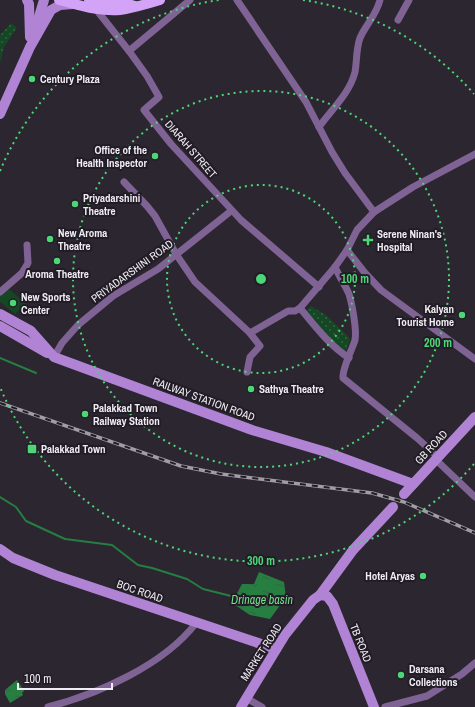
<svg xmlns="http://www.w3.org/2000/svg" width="475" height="707" font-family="'Archivo Narrow',sans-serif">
<defs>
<pattern id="grass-dots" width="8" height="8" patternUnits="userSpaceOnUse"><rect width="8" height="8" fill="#154724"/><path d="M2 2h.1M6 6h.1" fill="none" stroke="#376244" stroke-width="1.8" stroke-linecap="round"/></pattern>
<pattern id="water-ripples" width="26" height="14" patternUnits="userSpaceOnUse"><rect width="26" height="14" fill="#267e41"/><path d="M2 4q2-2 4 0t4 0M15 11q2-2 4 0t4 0" fill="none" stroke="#376245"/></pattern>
</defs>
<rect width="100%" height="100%" fill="#2b2630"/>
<g fill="url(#grass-dots)">
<polygon points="11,23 17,28 4,47 0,63 0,35"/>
<polygon points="311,306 326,315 349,337 350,340 345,353 323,332 316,321 306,311"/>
</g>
<polygon fill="#154724" points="9,289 26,304 15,314 0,302 0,296"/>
<g fill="url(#water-ripples)">
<polygon points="259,572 284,582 286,597 270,619 250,615 232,603 242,584 254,584"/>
<polygon points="17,680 24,691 22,693 23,695 10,703 5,694 5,690"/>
</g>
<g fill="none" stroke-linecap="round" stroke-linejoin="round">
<g stroke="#267e41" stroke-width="2">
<polyline points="0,358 36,373"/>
<polyline points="0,497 16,507 26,521 65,539 112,545 138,565 152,568 187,579 203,589 235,597"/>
</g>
<g stroke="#806395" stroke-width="7">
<polyline points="237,0 306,102 332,152 345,173 374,212"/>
<polyline points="95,8 129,51 147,76 159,97 144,110 171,144 241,220 319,287"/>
<polyline points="398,20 409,0"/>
<polyline points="129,51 190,0"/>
<path d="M319,127c12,-17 31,-34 36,-55 2,-11 1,-23 5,-34 6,-14 16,-22 20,-38"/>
<polyline points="124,182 147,206 155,216 176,254 195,282 250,333 288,311 295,311 300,308 335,267 347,250 357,230 374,212 413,187 475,154"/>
<polyline points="347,250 365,273 381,290 475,359"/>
<path d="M335,267c4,9 10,18 14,27 3,10 8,36 6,46 -3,10 -13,29 -12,38l74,60 21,19"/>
<polyline points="0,292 22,273 28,263 27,245"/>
<path d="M300,308c15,18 29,37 49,50"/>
<polyline points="54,357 62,343 78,325 113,296 158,269 231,211"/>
<polyline points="247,372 250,357 260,346 250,333"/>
<polyline points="435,459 475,497"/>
<polyline points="246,698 262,707"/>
<path d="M48,707c50,-13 116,-42 148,-84"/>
<polyline points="385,707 427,696 462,674 475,663"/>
</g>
<g stroke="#b183d4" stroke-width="10">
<polyline points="27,0 29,4 30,37"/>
<polyline points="35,30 44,0"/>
<polyline points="0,114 30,47 51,10 60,5 73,4"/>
<polyline points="0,314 31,331 54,357 252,430 326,452 413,484"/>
<polyline points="0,326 47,353"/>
<polyline points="404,494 475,417"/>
<polyline points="0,549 13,558 55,575 276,649"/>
<polyline points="320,595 327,596 333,604 374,707"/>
<polyline points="241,707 285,635 313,600 320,595 353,550 393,507"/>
</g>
<g stroke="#d2a3f6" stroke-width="10">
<path d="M59,0c20,5 41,12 61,10 14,-2 27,-6 40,-10"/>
<polyline points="89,0 121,2 135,6"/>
</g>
<defs>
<polyline id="rail" points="0,403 181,466 221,474 372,493 404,502 475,533"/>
</defs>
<use href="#rail" stroke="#a19da5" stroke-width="3.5"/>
<use href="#rail" stroke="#221c26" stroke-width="2" stroke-dasharray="6" stroke-linecap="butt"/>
</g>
<g fill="none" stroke="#4dd676" stroke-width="2" stroke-dasharray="2 4">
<circle cx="261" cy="279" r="94"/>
<circle cx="261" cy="279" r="188"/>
<path d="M474 464A282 282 0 0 1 0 387M0 171A282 282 0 0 1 219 0M303 0A282 282 0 0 1 474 94"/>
</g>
<g fill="#4dd676" stroke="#221c26" stroke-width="1.5">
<circle cx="32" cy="79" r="4"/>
<circle cx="155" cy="156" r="4"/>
<circle cx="75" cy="204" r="4"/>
<circle cx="50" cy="239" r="4"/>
<path d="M366 234h4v4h4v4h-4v4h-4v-4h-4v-4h4z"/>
<circle cx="57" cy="261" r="4"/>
<circle cx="13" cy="303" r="4"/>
<circle cx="462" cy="315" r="4"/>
<circle cx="251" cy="389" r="4"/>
<circle cx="85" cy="414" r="4"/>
<rect x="27" y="444" width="10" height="10" rx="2"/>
<circle cx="423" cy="576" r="4"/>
<circle cx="401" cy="675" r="4"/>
</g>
<g text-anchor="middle" stroke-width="4" stroke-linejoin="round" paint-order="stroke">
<g font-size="11" font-weight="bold" fill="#f0ecf3" stroke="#221c26" text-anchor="start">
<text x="40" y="83">Century Plaza</text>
<text x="147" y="154" text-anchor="end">Office of the<tspan x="147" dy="13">Health Inspector</tspan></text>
<text x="83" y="202">Priyadarshini<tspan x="83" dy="13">Theatre</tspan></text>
<text x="58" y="237">New Aroma<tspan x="58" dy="13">Theatre</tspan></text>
<text x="377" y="238">Serene Ninan's<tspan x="377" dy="13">Hospital</tspan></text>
<text x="57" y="278" text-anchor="middle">Aroma Theatre</text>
<text x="21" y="301">New Sports<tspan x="21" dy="13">Center</tspan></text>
<text x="454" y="313" text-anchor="end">Kalyan<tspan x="454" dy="13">Tourist Home</tspan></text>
<text x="259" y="393">Sathya Theatre</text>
<text x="93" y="412">Palakkad Town<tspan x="93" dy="13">Railway Station</tspan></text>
<text x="41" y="453">Palakkad Town</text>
<text x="415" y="580" text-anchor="end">Hotel Aryas</text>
<text x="409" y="673">Darsana<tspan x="409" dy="13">Collections</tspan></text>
</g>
<g font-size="11" fill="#f0ecf3" stroke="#221c26">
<text transform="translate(191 149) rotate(49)" y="4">DIARAH STREET</text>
<text transform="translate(132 271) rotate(-36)" y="4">PRIYADARSHINI ROAD</text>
<text transform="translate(204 399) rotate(20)" y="4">RAILWAY STATION ROAD</text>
<text transform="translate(431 447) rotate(-47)" y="4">GB ROAD</text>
<text transform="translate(140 591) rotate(19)" y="4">BOC ROAD</text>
<text transform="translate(361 643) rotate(68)" y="4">TB ROAD</text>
<text transform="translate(261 652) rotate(-57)" y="4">MARKET ROAD</text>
</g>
<g font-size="12" font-style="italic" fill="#72e08d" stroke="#221c26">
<text x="262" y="604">Drinage basin</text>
</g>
</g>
<circle cx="261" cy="279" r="6" fill="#4dd676" stroke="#221c26" stroke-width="2"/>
<g font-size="12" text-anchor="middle" font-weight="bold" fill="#4dd676" stroke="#221c26" stroke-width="4" stroke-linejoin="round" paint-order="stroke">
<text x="355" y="283">100 m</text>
<text x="438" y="347">200 m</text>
<text x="261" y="565">300 m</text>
</g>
<path d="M18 683v6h94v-6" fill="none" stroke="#f0ecf3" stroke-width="2"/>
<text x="24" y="683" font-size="12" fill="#f0ecf3" stroke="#221c26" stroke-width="3" paint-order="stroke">100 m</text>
</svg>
